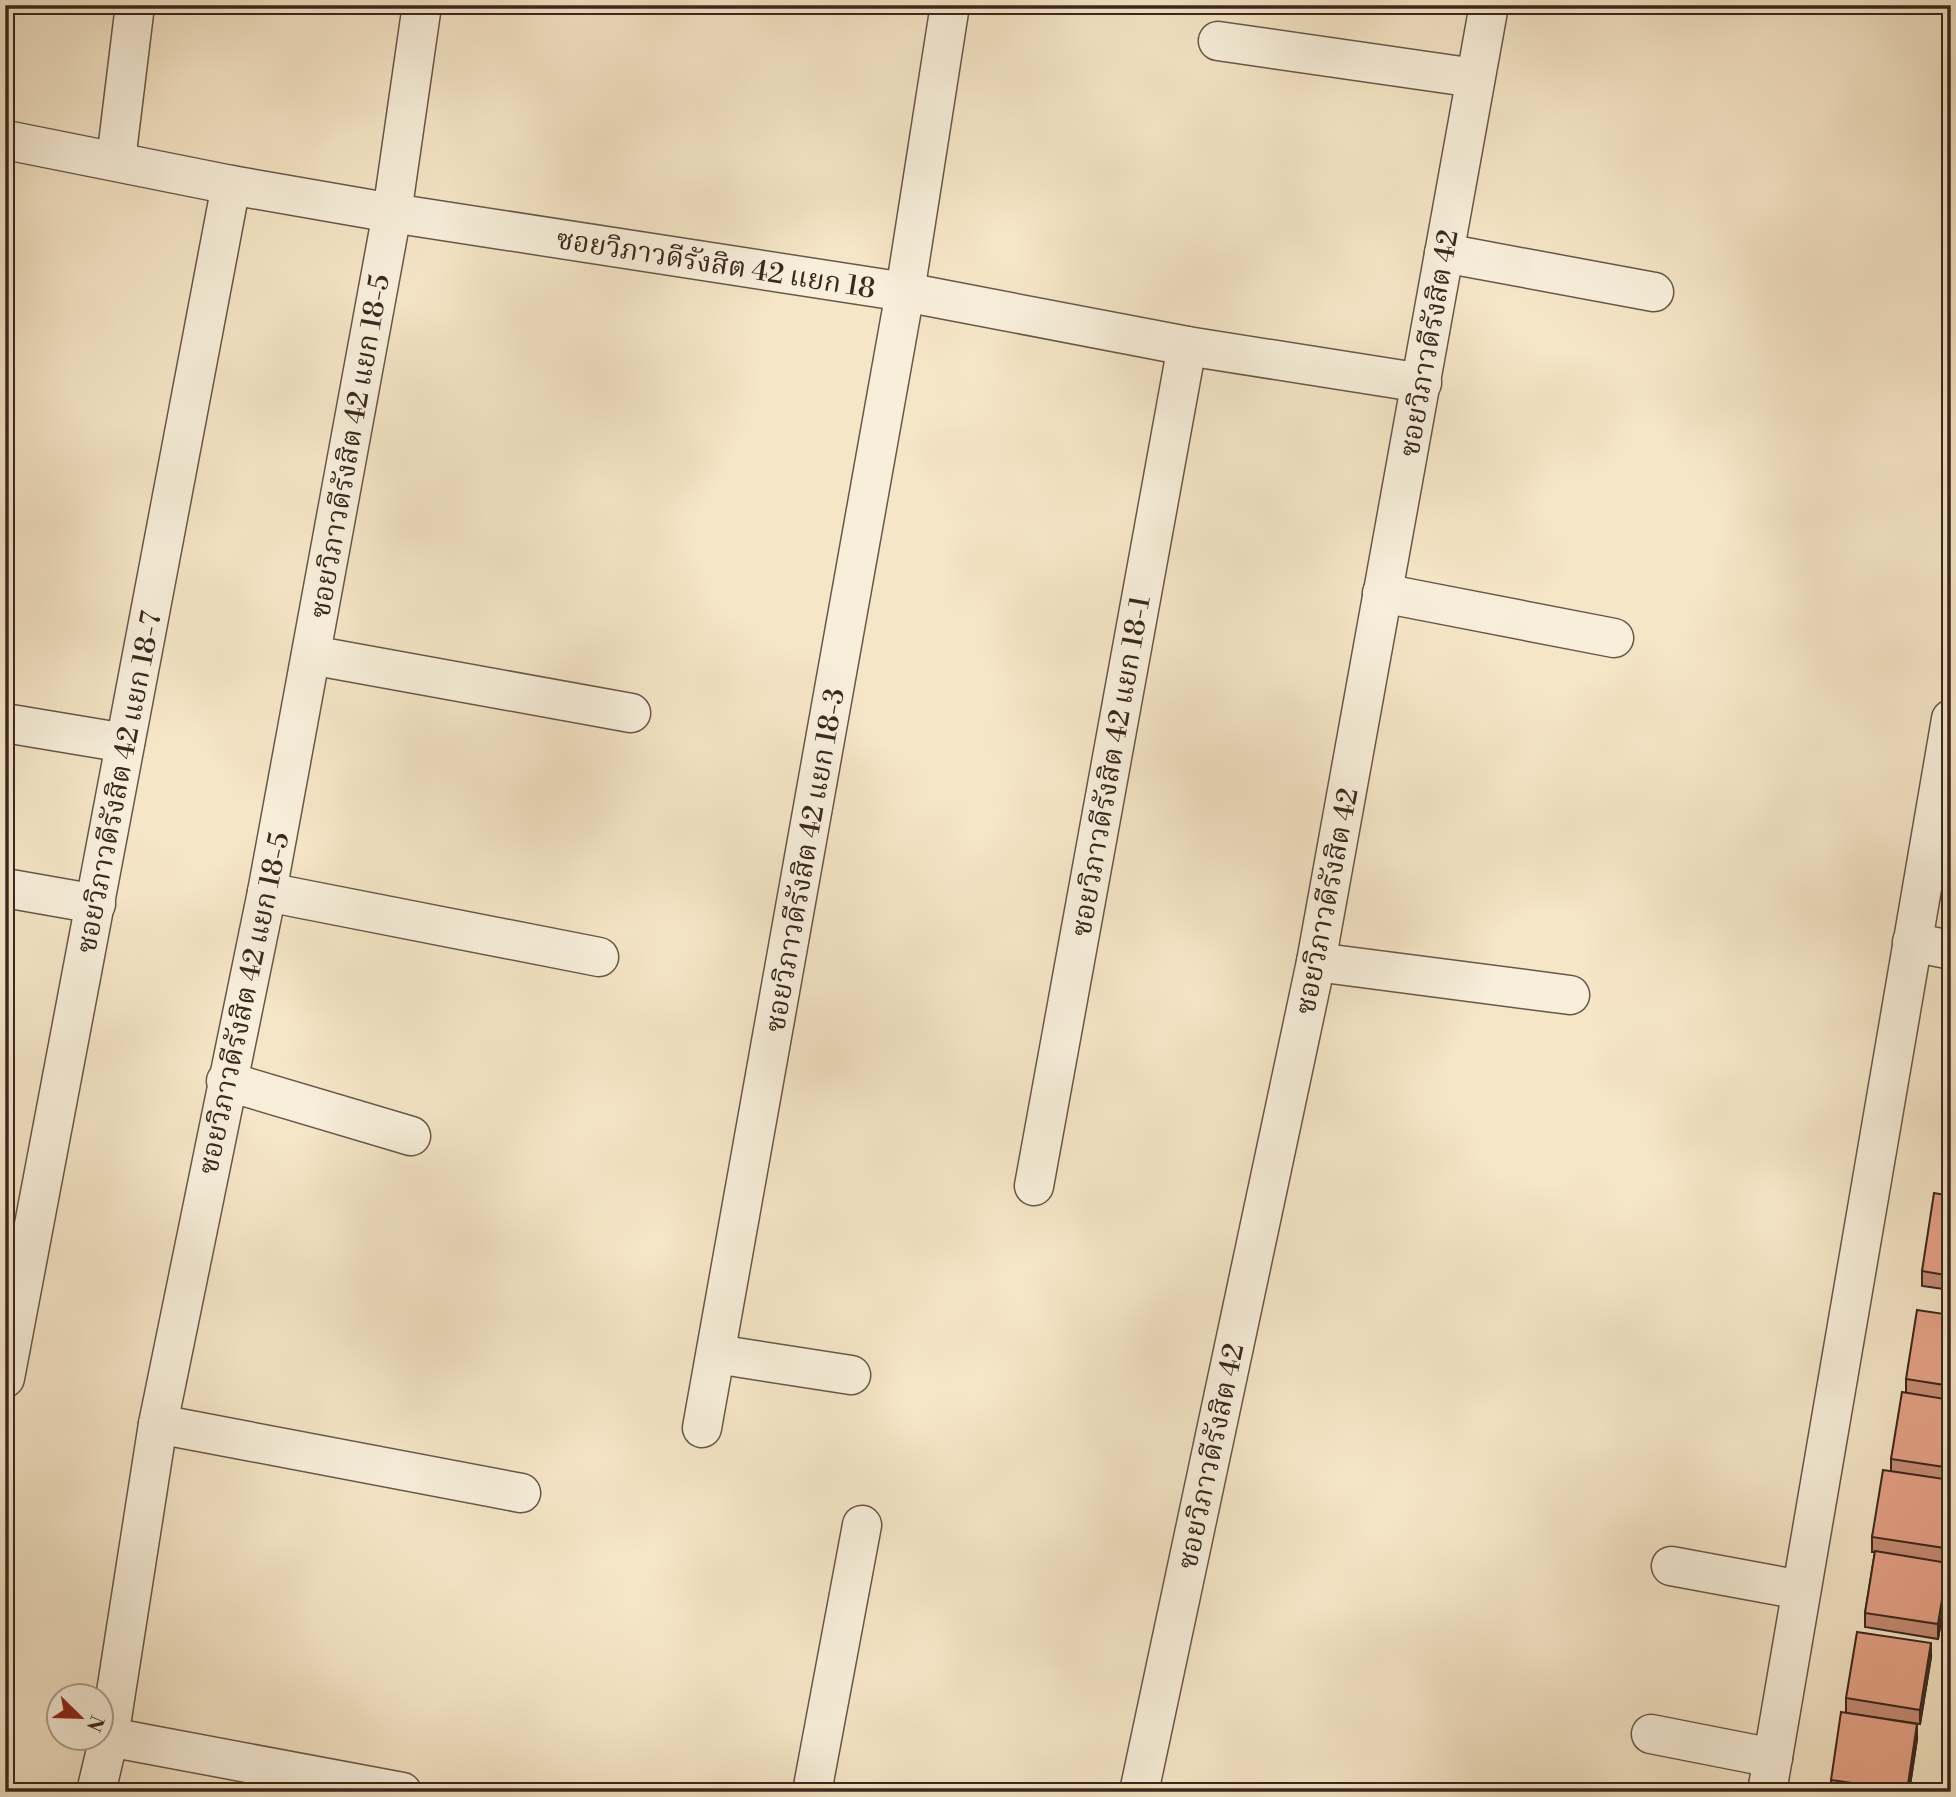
<svg xmlns="http://www.w3.org/2000/svg" width="1956" height="1797" font-family="'Libre Bodoni','Noto Serif Thai',serif">
<rect width="100%" height="100%" fill="#f5e6c7"/>
<filter id="stains"><feTurbulence type="fractalNoise" baseFrequency=".00286" numOctaves="4"/><feColorMatrix values="0 0 0 0 .2 0 0 0 0 .09 0 0 0 0 .02 0 0 0 .5 -.17"/></filter>
<radialGradient id="worn" r=".72"><stop offset=".6" stop-color="#630" stop-opacity="0"/><stop offset="1" stop-color="#630" stop-opacity=".3"/></radialGradient>
<g fill="none" stroke-linecap="round" stroke-linejoin="round">
<defs>
<g id="street">
<polyline points="1218,41 1475,78"/>
<polyline points="11,141 231,185 392,213 905,292 1187,346 1422,383"/>
<polyline points="116,160 135,5"/>
<polyline points="1444,253 1654,292"/>
<polyline points="1382,593 1614,638"/>
<polyline points="311,655 631,713"/>
<polyline points="5,723 125,743"/>
<polyline points="5,888 96,904"/>
<polyline points="267,892 599,957"/>
<polyline points="1912,942 1951,950"/>
<polyline points="1316,962 1570,995"/>
<polyline points="226,1081 411,1136"/>
<polyline points="1034,1186 1187,346"/>
<polyline points="716,1354 851,1375"/>
<polyline points="5,1378 231,185"/>
<polyline points="158,1424 521,1493"/>
<polyline points="702,1428 905,292 950,5"/>
<polyline points="1671,1566 1801,1590"/>
<polyline points="1651,1734 1773,1758"/>
<polyline points="109,1737 402,1792"/>
<polyline points="96,1792 109,1737 158,1424 267,892 392,213 422,5"/>
<polyline points="812,1792 862,1525"/>
<polyline points="1139,1792 1316,962 1489,5"/>
<polyline points="1767,1792 1951,719"/>
</g>
</defs>
<use href="#street" stroke="#695749" stroke-width="41"/>
<use href="#street" stroke="#f8efdb" stroke-width="38"/>
</g>
<g fill="#c58b74" stroke="#3a271f" stroke-width="2">
<polygon points="1951,1106 1951,1166 1945,1165 1945,1144"/>
<polygon points="1951,1196 1951,1290 1922,1286 1922,1271"/>
<polygon points="1951,1315 1951,1564 1948,1563 1948,1577 1938,1639 1865,1627 1865,1613 1875,1552 1872,1552 1872,1537 1891,1471 1891,1459 1906,1393 1906,1379"/>
<polygon points="1931,1657 1920,1724 1846,1713 1846,1698"/>
<polygon points="1917,1739 1909,1792 1829,1792 1831,1790 1831,1780"/>
</g>
<g fill="#a0715e" stroke="#3a271f" stroke-width="2">
<polygon points="1948,1563 1948,1577 1938,1639 1938,1624"/>
<polygon points="1931,1643 1931,1657 1920,1724 1920,1710"/>
<polygon points="1917,1724 1917,1739 1909,1792 1907,1792"/>
</g>
<g fill="#e5a287" stroke="#3a271f" stroke-width="2">
<polygon points="1951,1106 1951,1145 1945,1144"/>
<polygon points="1934,1193 1951,1196 1951,1276 1922,1271"/>
<polygon points="1917,1310 1951,1315 1951,1386 1906,1379"/>
<polygon points="1902,1392 1951,1400 1951,1468 1891,1459"/>
<polygon points="1883,1470 1951,1480 1951,1549 1872,1537"/>
<polygon points="1875,1551 1948,1563 1938,1624 1865,1613"/>
<polygon points="1857,1632 1931,1643 1920,1710 1846,1698"/>
<polygon points="1841,1712 1917,1724 1907,1791 1831,1780"/>
</g>
<g text-anchor="middle" stroke-width="7" stroke-linejoin="round" paint-order="stroke">
<g font-size="28" fill="#3a271f" stroke="#f8efdb">
<text transform="translate(716 263) rotate(9)" y="10">ซอยวิภาวดีรังสิต 42 แยก 18</text>
<text transform="translate(1428 343) rotate(-80)" y="10">ซอยวิภาวดีรังสิต 42</text>
<text transform="translate(349 446) rotate(-80)" y="10">ซอยวิภาวดีรังสิต 42 แยก 18-5</text>
<text transform="translate(1110 766) rotate(-80)" y="10">ซอยวิภาวดีรังสิต 42 แยก 18-1</text>
<text transform="translate(118 782) rotate(-79)" y="10">ซอยวิภาวดีรังสิต 42 แยก 18-7</text>
<text transform="translate(804 860) rotate(-80)" y="10">ซอยวิภาวดีรังสิต 42 แยก 18-3</text>
<text transform="translate(1326 901) rotate(-79)" y="10">ซอยวิภาวดีรังสิต 42</text>
<text transform="translate(243 1003) rotate(-78)" y="10">ซอยวิภาวดีรังสิต 42 แยก 18-5</text>
<text transform="translate(1210 1456) rotate(-78)" y="10">ซอยวิภาวดีรังสิต 42</text>
</g>
</g>
<rect width="1956" height="1797" fill="none" stroke="#f5e6c7" stroke-width="28"/>
<rect x="7" y="7" width="1942" height="1783" fill="none" stroke="#3a271f" stroke-width="3.5"/>
<rect x="14" y="14" width="1928" height="1769" fill="none" stroke="#3a271f" stroke-width="2"/>
<g transform="translate(80 1717) rotate(113)"><circle r="33" fill="#f8efdb" stroke="#ac9f90" stroke-width="2"/>
<path d="M0-5L12 26L0 18L-12 26Z" fill="#8f2418"/>
<text y="-10" font-size="19" font-weight="bold" text-anchor="middle" fill="#3a271f">N</text>
</g>
<rect width="100%" height="100%" filter="url(#stains)"/>
<rect width="100%" height="100%" fill="url(#worn)"/>
</svg>
